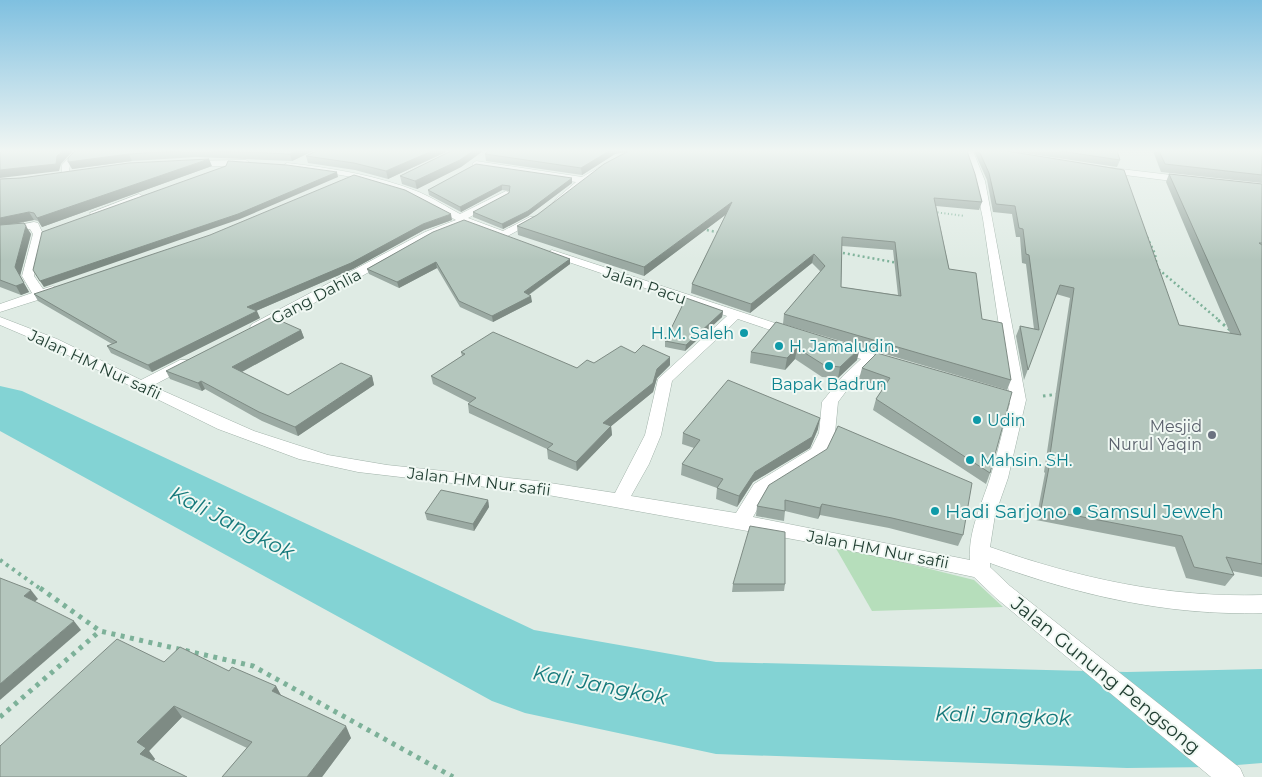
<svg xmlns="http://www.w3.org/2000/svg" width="1262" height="777" font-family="Montserrat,sans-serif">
<rect width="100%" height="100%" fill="#dfebe4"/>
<polygon fill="#b6debb" points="834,545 974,580 1003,607 872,611"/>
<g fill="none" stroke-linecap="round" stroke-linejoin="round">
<polygon fill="#83d3d4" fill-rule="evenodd" points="0,386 22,391 534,630 716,662 1127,672 1262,669 1262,763 1212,767 1127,768 716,754 525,713 492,701 0,431"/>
<defs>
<g id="street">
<polygon points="75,151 83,151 70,165 68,177 62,177 62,165"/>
<polygon points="628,151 638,151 586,182 560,205 557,206 552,203 554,201 576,182 476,167 472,164 476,161 582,177"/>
<path d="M965,151h8l12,30 41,219 -18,78 -13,37 -5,32c88,31 178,51 272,48v18c-94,3 -184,-18 -272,-50v4l20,19 230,182 4,9h-33l-215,-179 -22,-21 -160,-34 -277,-50 -179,-21 -59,-13 -81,-30 -171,-84 -47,-20v-8l57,22 84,41 39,-20h10l2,3 -2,3 -38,20 102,45 74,24 59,10 150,16 78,12 30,-58 13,-56 69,-63 -179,-61 -2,-2 6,-3 244,80 2,3 -7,4 -53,-18 -66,62 -11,54 -12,29 -18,32 105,17 18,-29 57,-35 8,-16 3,-31 21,-26 18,-17 -27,-8 -2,-3 2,-3 5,-1 57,17 2,3 -2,3 -5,1 -18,-5 -20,19 -15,20 -3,31 -11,24 -58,37 -13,23 217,43c-2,-29 12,-56 20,-82 8,-25 13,-51 20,-75l-22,-7 -3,-3 3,-3 5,-2 16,5 -26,-174 -8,-38z"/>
<polygon points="246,160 250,163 249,165 192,167 188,164 192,161"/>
<path d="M287,163c45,5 89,12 132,29 14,6 28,15 41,22l46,-23 5,3 -2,2 -41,22 35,13 27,-14h8l1,2 -35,19 -40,-14 -31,12 -119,67 -57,28 -5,-1 -2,-3 2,-3 173,-92 31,-12c-39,-21 -78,-40 -122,-46 -17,-3 -34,-3 -50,-6l-1,-2z"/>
<polygon points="1104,167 1188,177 1193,180 1188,183 1101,172 1100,170"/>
<polygon points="139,194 144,197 142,199 99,215 91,215 90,213"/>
<polygon points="34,222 38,223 43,234 34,276 43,289 53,286 59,290 44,298 0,312 0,304 32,293 22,276 33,234 30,229 9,233 4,230 5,228"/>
</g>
</defs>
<use href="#street" stroke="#a2b3aa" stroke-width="1"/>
<polyline stroke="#7db199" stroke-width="2" stroke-dasharray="1 2.5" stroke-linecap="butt" points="934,212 965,216"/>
<g stroke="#7db199" stroke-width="2.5" stroke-dasharray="2 3" stroke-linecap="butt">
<polyline points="702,229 721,233"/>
<polyline points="1147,237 1155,254 1157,268 1220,321"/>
<polyline points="838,252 898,263"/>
</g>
<g stroke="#7db199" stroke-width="3" stroke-dasharray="2.5 4" stroke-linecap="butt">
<polyline points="1218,320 1230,330"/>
<polyline points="1043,396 1059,394"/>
</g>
<polyline stroke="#7db199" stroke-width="4" stroke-dasharray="3 4.5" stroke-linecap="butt" points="0,560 42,590"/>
<g stroke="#7db199" stroke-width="5" stroke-dasharray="4 5.5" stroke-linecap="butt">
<polyline points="40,588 100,631 253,666 453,777"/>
<polyline points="0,717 100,631"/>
</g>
<use href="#street" fill="#fff" fill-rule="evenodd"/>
</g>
<g fill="#9baaa3" fill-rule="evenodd">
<polygon points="75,151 313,151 292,161 196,157 132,161 72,169"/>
<polygon points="316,151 448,151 388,179 355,170 308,163 306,156"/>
<polygon points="451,151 483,151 461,167 417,189 402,184 400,176"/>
<path d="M488,151h479l15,51 -3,8 -43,-4 13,63 33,50 29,61 -4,10 -224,-66 1,-10 37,-42 -9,-9 -62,50 -59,-20 1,-9 34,-70 -82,62 -126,-41 -1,-9 20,-11 91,-64 -13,3 -33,21 -96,-14 -1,-7zM842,246l51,4 5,45 -57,-8z"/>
<polygon points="974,151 1007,151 1179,325 1230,333 1166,182 1169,174 1262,184 1262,577 1232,571 1234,575 1225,586 1186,578 1175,547 1036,520 1045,473 1044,472 1070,298 1056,294 1024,380 1016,336 1020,326 1034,329 1026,264 1022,263 1020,237 1016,237 1012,214 993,212 987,180"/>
<polygon points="1011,151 1117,151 1120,160 1117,167"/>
<polygon points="1153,151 1262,151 1262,183 1161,172"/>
<polygon points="476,164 572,183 528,216 503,229 473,217 473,212 509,193 509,191 502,190 461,212 429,195 428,190"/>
<polygon points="212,166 42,227 38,221 34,220 19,223 31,234 20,276 29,292 21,295 0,287 0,179"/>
<polygon points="452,220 424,230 353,269 256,311 260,318 152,372 111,353 107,346 112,344 38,301 34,294"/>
<polygon points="433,232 570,259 570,264 529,295 532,302 493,322 460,307 437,268 399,288 369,274 367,269"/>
<polygon points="723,311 722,317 685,351 665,347 665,341"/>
<polygon points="776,322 857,360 838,378 822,377 795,359 785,370 750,363 751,352"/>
<polygon points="301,330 304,338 242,372 288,395 372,376 374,385 298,436 262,421 205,389 202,391 170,379 166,371"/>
<polygon points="461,352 577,368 635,353 670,365 657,378 653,392 611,426 612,435 577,471 548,459 547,449 469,413 468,404 470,403 433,384 431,376 462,356"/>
<polygon points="877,353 990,473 986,484 873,410 876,399 884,388 859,379 862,368"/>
<polygon points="818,429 810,448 753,482 737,507 716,499 717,488 681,475 682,464 694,448 682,444 683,433"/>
<polygon points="769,485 963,535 958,546 889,528 820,515 818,519 785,511 784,521 756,516 757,506"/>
<polygon points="488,500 489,507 474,531 427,520 425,513"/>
<polygon points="733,584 785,584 784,591 732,592"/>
<polygon points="164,662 229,671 276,686 281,696 351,738 322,777 222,777 247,748 182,717 149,751 155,759 153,761 0,777"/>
</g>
<g fill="#7e8b84">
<polygon points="63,151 73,151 61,164 59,171 0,178 0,170 57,156"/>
<polygon points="296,151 313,151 292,161 290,154"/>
<polygon points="432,151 448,151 388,179 386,171"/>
<polygon points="473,151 483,151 461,167 417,189 415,181"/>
<polygon points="609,151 631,151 615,154 582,175 581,168"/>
<polygon points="129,154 132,161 72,169 68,162"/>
<polygon points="209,159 212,166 42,227 37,218"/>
<polygon points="337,172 338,177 240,219 44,287 40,281"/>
<polygon points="572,178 572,183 528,216 503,229 502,224"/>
<polygon points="502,185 502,190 461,212 460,207"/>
<polygon points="732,202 732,210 644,276 644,267"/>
<polygon points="29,212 34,220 0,226 0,218"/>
<polygon points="451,214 452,220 424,230 353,269 249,314 247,307 423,224"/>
<polygon points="26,226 31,234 20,276 29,292 21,295 16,286 15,267"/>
<polygon points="814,254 812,263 750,313 751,304"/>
<polygon points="570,259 570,264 524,298 524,292"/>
<polygon points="436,262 437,268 399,288 397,282"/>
<polygon points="531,296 532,302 493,322 492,316"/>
<polygon points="257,311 260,318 152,372 148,365"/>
<polygon points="723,311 722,317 685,351 686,345"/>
<polygon points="301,330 304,338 236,375 232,367"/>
<polygon points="797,348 795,359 785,370 787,358"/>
<polygon points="860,348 857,360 838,378 840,367"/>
<polygon points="670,357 670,365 657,378 653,392 604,432 603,423 657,369"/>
<polygon points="372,376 374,385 298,436 295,427"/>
<polygon points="201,381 205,389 202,391 198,383"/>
<polygon points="820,418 818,429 810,448 753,482 737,507 739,496 755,472"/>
<polygon points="611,426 612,435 577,471 576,462"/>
<polygon points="488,500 489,507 474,531 473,524"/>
<polygon points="822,504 820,515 818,519 820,508"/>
<polygon points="31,590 38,599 31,605 24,596"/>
<polygon points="74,621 81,630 0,700 0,684"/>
<polygon points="276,686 282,697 272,691"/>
<polygon points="174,706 182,717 149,751 155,759 149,765 140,754 137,742"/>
<polygon points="346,726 351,738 322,777 307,777"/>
</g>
<g fill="#b4c6bd" stroke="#7e8b84" fill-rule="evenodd">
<polygon points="0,151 63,151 57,156 56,164 0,170"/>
<polygon points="75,151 181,151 129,154 68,162 68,158"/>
<polygon points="212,151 296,151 290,154"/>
<polygon points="316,151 432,151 386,171 354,163 306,156"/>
<polygon points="451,151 473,151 460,160 415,181 400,176"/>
<polygon points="488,151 609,151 581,168 485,154"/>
<path d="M629,151h338l8,23 7,28 -48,-4 15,71 27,4 6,46 20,4 9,57 -227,-66 41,-48 -11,-12 -63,50 -59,-20 40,-82 -88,65 -127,-41 20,-11 67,-51zM842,237l53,5 6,54 -60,-9z"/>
<polygon points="979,151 1007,151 1124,170 1179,325 1241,335 1169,174 1262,184 1262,243 1259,243 1262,245 1262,564 1226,557 1234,575 1194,567 1182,536 1041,509 1050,462 1049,462 1074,288 1060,285 1028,370 1020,326 1039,330 1029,255 1026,254 1023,229 1019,228 1015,206 996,204 989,173"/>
<polygon points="1060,151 1117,151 1120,160"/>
<polygon points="1159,151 1262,151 1262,175 1165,164"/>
<polygon points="209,159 37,218 34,213 29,212 0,218 0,179 21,178 129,163"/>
<polygon points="228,161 287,165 337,172 238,214 40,281 33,270 42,232 226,166"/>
<polygon points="476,164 572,178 528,211 502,224 473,212 509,193 510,186 502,185 460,207 428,190"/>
<polygon points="354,175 405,190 451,214 423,224 351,263 247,307 257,311 148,365 107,346 117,342 34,294 210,235"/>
<polygon points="464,220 570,259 524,292 531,296 492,316 459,301 436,262 397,282 367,269 433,232"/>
<polygon points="24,223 26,226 15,267 24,283 16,286 0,280 0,225"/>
<polygon points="686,298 723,311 686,345 665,341"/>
<polygon points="272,317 301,330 232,367 288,395 341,363 372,376 295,427 259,412 201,381 198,383 166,371"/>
<polygon points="776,322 860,348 840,367 824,365 797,348 787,358 751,352"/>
<polygon points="493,332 577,368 587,360 594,363 621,346 635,353 643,345 670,357 657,369 653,383 603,423 611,426 576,462 547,449 553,444 468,404 476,398 431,376 465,354 461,352"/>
<polygon points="877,353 1012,392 990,473 876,399 890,378 862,368"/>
<polygon points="728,380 820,418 812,437 755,472 739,496 717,488 723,479 682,464 700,440 683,433"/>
<polygon points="838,426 972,483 963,535 892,518 822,504 820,508 785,500 785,511 757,506 769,485 827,449"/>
<polygon points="441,490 488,500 473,524 425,513"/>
<polygon points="750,526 785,532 785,584 733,584"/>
<polygon points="0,578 31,590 24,596 74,621 0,684"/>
<polygon points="117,639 164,662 180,647 229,671 232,667 276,686 272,691 346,726 307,777 222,777 252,742 174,706 137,742 146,748 140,754 187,777 0,777 0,746"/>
</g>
<linearGradient id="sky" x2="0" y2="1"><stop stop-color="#7fc0e0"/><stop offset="0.58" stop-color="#f1f6f3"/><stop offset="1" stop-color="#f1f6f3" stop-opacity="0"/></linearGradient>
<rect width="1262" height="260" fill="url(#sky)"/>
<g fill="#0f9aa8" stroke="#f0f8f3" stroke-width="2">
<circle cx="744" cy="333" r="5"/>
<circle cx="779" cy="346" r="5"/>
<circle cx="829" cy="366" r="5"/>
<circle cx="977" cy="420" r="5"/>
<circle cx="970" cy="460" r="5"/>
<circle cx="935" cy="511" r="5"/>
<circle cx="1077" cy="511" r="5"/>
</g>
<circle fill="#6b7280" stroke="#f0f8f3" stroke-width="2" cx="1212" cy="435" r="5"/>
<g text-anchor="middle" stroke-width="4" stroke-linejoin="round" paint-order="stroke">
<g font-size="16" fill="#1f3c30" stroke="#f0f8f3">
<text transform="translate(645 285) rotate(19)" y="6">Jalan Pacu</text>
<text transform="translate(316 296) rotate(-28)" y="6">Gang Dahlia</text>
<text transform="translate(95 364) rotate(25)" y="6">Jalan HM Nur safii</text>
<text transform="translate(479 481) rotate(7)" y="6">Jalan HM Nur safii</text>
<text transform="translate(878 549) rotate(11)" y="6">Jalan HM Nur safii</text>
</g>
<g font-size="16" fill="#0d838f" stroke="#f0f8f3" text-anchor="start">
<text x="734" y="339" text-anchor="end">H.M. Saleh</text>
<text x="789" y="352">H. Jamaludin.</text>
<text x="829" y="390" text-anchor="middle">Bapak Badrun</text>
<text x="987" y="426">Udin</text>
<text x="980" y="466">Mahsin. SH.</text>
</g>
<g font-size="16" fill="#5b616d" stroke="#f0f8f3" text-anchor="end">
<text x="1202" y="432">Mesjid<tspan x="1202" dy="18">Nurul Yaqin</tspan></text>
</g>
<g font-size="19" fill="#0d838f" stroke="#f0f8f3" text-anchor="start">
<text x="945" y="518">Hadi Sarjono</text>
<text x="1087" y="518">Samsul Jeweh</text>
</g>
<g font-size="19" fill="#1f3c30" stroke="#f0f8f3">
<text transform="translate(1106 675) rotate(39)" y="7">Jalan Gunung Pengsong</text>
</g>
<g font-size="21" font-style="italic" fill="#16797b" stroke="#f0f8f3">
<text transform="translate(232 523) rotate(27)" y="7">Kali Jangkok</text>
<text transform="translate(600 685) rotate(11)" y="7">Kali Jangkok</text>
<text transform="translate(1003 716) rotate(2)" y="7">Kali Jangkok</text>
</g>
</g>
</svg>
